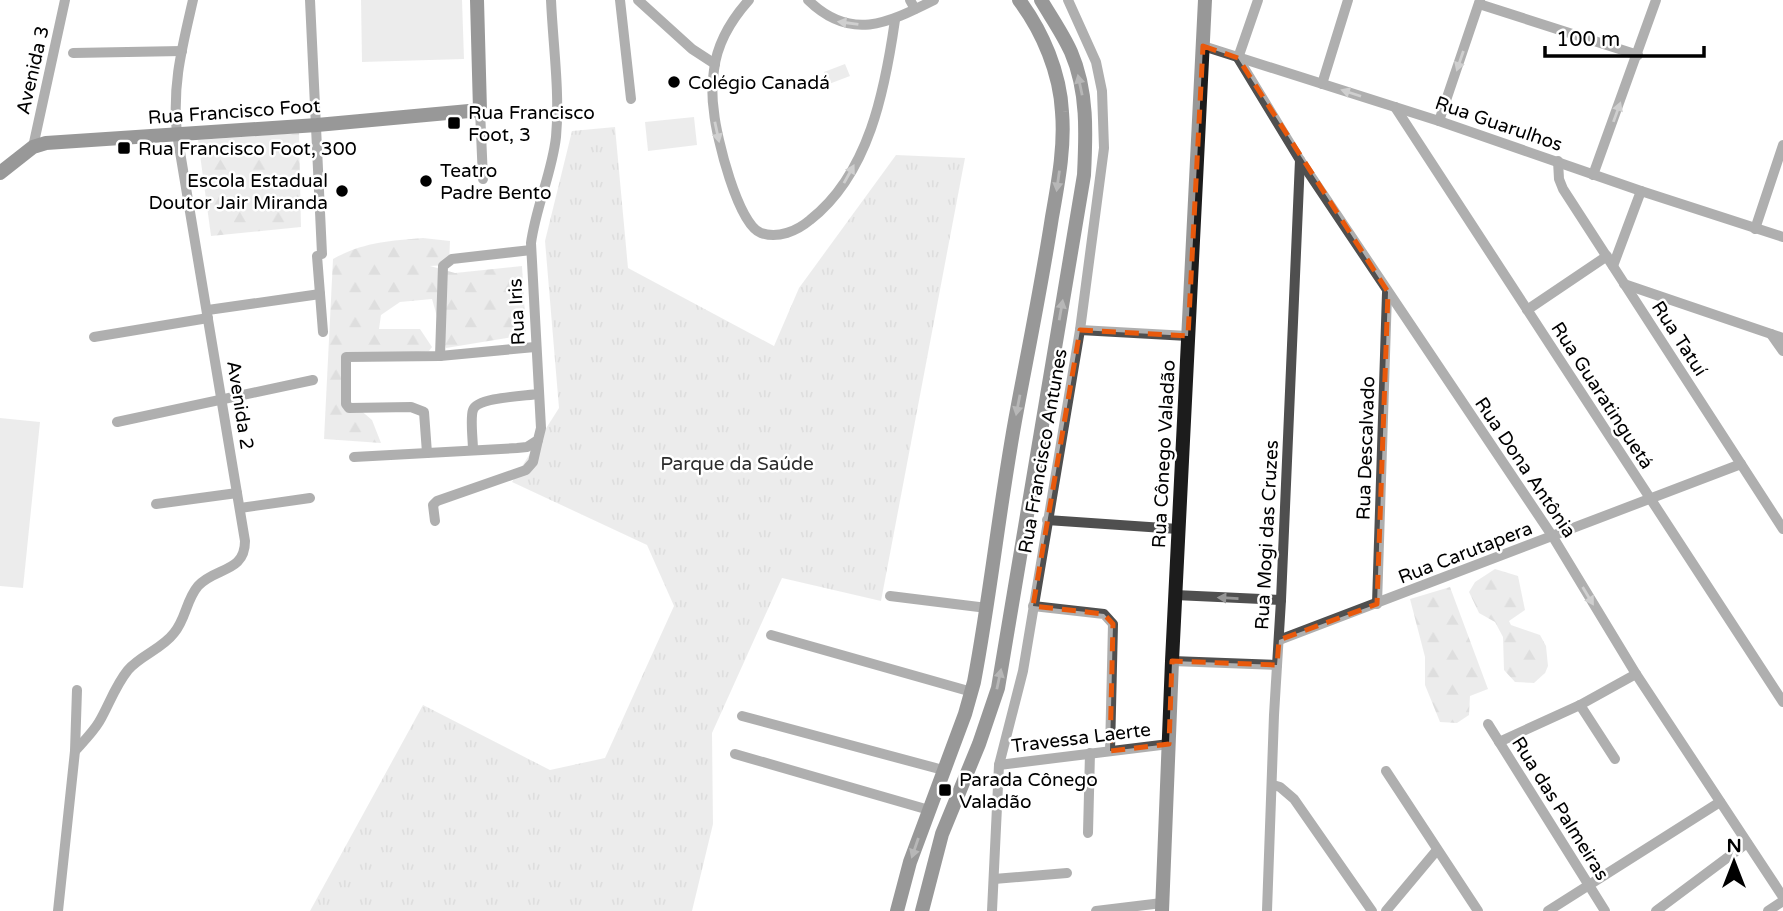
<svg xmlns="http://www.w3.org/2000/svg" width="1783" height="911" font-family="'Varela Round',sans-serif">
<defs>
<pattern id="forest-firs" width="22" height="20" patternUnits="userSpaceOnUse" patternTransform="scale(1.75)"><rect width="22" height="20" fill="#d6d6d6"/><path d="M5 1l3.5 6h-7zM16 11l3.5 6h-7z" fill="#b6b6b6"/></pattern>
<pattern id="park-tufts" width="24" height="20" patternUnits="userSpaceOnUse" patternTransform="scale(1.75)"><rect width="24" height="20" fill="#d6d6d6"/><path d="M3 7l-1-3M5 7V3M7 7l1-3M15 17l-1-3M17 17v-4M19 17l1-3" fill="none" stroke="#b6b6b6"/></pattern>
</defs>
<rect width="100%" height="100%" fill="#fff"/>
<g fill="#d6d6d6">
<polygon points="361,0 462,0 464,59 362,62"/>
<polygon points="845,64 850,76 829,84 824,72"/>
<polygon points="694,117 697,145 648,151 645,122"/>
<polygon points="0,418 40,422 23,588 0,586"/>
</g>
<g fill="url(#forest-firs)">
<polygon points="299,133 301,227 211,236 198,140"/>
<path d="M423,238l27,3 -1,24 -19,1 25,7 67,-7 4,69 -80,13 -14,-49 -32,3 -19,13 -2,14h41l12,18 -3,4 -79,6 1,45 21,18 9,23 -57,-4 9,-180c31,-17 55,-18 90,-21z"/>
<polygon points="1495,569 1518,576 1525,610 1509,621 1511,625 1540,635 1546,646 1548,666 1545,673 1534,683 1515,682 1504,670 1503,637 1495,622 1479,613 1469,592 1475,582"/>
<polygon points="1450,587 1488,689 1470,696 1469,715 1457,723 1440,722 1425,685 1425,657 1410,599"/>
</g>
<polygon fill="url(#park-tufts)" points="615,127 628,268 774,346 799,288 896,155 965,158 881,601 782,578 712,733 713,824 692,911 310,911 423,705 550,770 605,758 674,606 647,545 512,482 559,408 545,241 572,131"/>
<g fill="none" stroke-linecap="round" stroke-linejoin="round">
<g stroke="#4f4f4f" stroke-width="10">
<polyline points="310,0 322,254"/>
<polyline points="620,0 631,99"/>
<polyline points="638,0 692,49 715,64"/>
<path d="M749,0c-17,19 -32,44 -35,70 -2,13 -2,29 0,42 2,24 24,113 47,121 17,6 36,-2 49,-13 59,-46 75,-130 85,-200"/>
<path d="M808,0c43,42 80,23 126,0"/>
<polyline points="910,0 915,9"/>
<polyline points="1258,0 1238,58 1300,160 1553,537 1636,674 1783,897"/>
<polyline points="1479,4 1638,55"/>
<polyline points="1203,46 1439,121 1641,191 1783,237"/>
<polyline points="73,53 182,51"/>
<polyline points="1322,84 1348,0"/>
<polyline points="1395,107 1783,702"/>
<polyline points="480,110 483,179"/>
<polyline points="1439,121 1480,0"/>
<polyline points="33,147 65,0"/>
<polyline points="1558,161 1559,179 1563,189 1783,529"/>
<polyline points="1593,175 1656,0"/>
<polyline points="1755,229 1783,145"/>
<polyline points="317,256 323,332"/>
<polyline points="1613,266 1641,191"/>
<polyline points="1624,284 1783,338"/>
<polyline points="208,310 320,294"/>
<polyline points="1527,310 1607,256"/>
<polyline points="1080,330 1188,336"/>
<polyline points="1771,334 1783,351"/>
<polyline points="94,337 208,318"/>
<polyline points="440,356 443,266 452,259 531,250"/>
<polyline points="117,422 313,380"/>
<path d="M473,450c0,-10 -3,-32 0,-40 4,-13 53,-14 65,-16"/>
<polyline points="427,453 424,412 411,407 349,408 346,404 346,357 440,356 535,347"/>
<path d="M354,457l163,-9 10,-1 11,-7 3,-12 -10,-185c5,-37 21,-70 25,-106 4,-45 -3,-92 -5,-137"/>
<polyline points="156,504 237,493"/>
<polyline points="240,508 310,498"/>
<polyline points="1047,520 1178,529"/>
<polyline points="435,521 433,505 437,501 526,470 533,462 538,440"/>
<polyline points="1175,595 1281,600"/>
<polyline points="890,596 987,608"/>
<polyline points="1377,604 1387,293"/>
<polyline points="1033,606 1104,614 1113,624 1110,751"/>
<polyline points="771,635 972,692"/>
<polyline points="1279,640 1741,464"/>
<polyline points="1172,661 1277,665"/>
<polyline points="1580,705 1615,759"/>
<polyline points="742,716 943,770"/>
<polyline points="1488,724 1605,911"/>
<polyline points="1499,742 1580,705 1636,674"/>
<path d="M75,751c8,-9 18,-19 24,-29 10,-17 16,-36 29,-52 13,-15 34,-21 46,-37 12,-14 12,-33 24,-47 17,-19 47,-13 47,-45l-68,-407c-5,-50 5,-86 16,-134"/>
<polyline points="735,754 929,810"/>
<polyline points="999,765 1169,744"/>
<polyline points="1386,771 1478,911"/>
<polyline points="1273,785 1280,787 1294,799 1372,911"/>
<polyline points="1088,833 1090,753"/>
<polyline points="994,879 1067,873"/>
<polyline points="58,911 75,751 77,690"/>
<polyline points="992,911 999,765 1023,671 1080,330 1104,148 1102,91 1096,62 1068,0"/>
<polyline points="1096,911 1162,903"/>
<polyline points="1267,911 1274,715 1281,600 1300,160"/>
<polyline points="1386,911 1437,850"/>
<polyline points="1548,911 1720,802"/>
<polyline points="1656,911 1747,843"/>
<polyline points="1768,911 1783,901"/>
</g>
<g stroke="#1c1c1c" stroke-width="14">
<polyline points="0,173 33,147 46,143 317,125 480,110 477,0"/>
<path d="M897,911l13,-49 55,-148 9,-32c17,-90 26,-182 43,-272 12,-64 25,-128 35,-193 6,-34 13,-70 10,-105 -2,-39 -19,-80 -43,-112"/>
<path d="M922,911l20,-77 37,-90 19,-56 86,-513c2,-41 4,-84 -13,-123 -8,-18 -20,-35 -30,-52"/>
<polyline points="1162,911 1172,661 1205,0"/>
</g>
</g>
<defs><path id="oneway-solid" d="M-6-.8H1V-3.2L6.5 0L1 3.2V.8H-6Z" transform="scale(1.75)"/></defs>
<g fill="#959595">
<use href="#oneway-solid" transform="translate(848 23) rotate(-172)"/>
<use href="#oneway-solid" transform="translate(1460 61) rotate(109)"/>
<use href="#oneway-solid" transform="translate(1351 93) rotate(-162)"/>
<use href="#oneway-solid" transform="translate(1617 112) rotate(-70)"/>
<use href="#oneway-solid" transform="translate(717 132) rotate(78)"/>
<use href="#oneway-solid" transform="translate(849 174) rotate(-61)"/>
<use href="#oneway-solid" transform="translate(1588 596) rotate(59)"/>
<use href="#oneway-solid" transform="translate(1228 598) rotate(-177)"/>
</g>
<g fill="#606060">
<use href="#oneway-solid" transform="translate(1080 85) rotate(-102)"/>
<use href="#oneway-solid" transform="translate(1058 181) rotate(98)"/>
<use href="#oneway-solid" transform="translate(1061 310) rotate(-80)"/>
<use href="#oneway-solid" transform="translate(1018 405) rotate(101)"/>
<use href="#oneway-solid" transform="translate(999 679) rotate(-78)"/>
<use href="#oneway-solid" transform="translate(915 848) rotate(109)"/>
</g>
<path d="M0 0H1783V911H0ZM1203,46l35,12 150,234 -11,312 -98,36 -2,25 -105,-4 -3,83 -59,7 3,-127 -9,-10 -71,-8 47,-276 108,6z" fill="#fff" fill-opacity=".55" fill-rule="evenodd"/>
<path fill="none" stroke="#e8590c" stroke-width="5" stroke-dasharray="14 9" stroke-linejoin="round" d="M1203,46l35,12 150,234 -11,312 -98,36 -2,25 -105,-4 -3,83 -59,7 3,-127 -9,-10 -71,-8 47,-276 108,6z"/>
<g fill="#000" stroke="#fff" stroke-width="2.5">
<circle cx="674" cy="82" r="7"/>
<rect x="447" y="116" width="14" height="14" rx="3.5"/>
<rect x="117" y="141" width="14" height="14" rx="3.5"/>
<circle cx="426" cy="181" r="7"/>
<circle cx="342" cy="191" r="7"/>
<rect x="938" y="783" width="14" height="14" rx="3.5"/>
</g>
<g text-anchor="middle" stroke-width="5" stroke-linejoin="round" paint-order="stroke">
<g font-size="19" fill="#000" stroke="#fff">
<text transform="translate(32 70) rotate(-77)" y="7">Avenida 3</text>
<text transform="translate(234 111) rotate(-4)" y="7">Rua Francisco Foot</text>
<text transform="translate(1499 123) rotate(19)" y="7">Rua Guarulhos</text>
<text transform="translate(516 312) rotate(-93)" y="7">Rua Iris</text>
<text transform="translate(1680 338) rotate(57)" y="7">Rua Tatuí</text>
<text transform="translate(1603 395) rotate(57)" y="7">Rua Guaratinguetá</text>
<text transform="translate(241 405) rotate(81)" y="7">Avenida 2</text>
<text transform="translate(1365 448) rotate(-88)" y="7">Rua Descalvado</text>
<text transform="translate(1042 451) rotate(-80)" y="7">Rua Francisco Antunes</text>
<text transform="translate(1163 454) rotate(-87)" y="7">Rua Cônego Valadão</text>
<text transform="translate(1526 467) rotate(56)" y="7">Rua Dona Antônia</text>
<text transform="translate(1266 535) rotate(-87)" y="7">Rua Mogi das Cruzes</text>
<text transform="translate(1465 552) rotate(-21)" y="7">Rua Carutapera</text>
<text transform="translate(1081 737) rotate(-7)" y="7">Travessa Laerte</text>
<text transform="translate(1561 808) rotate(58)" y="7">Rua das Palmeiras</text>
</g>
<g font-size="19" fill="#000" stroke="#fff" text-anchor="start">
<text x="688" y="89">Colégio Canadá</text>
<text x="468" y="119">Rua Francisco<tspan x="468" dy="22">Foot, 3</tspan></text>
<text x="138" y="155">Rua Francisco Foot, 300</text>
<text x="440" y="177">Teatro<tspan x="440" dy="22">Padre Bento</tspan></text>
<text x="328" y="187" text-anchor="end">Escola Estadual<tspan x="328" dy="22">Doutor Jair Miranda</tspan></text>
<text x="959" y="786">Parada Cônego<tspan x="959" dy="22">Valadão</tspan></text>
</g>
<g font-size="19" fill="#2d2d2d" stroke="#fff">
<text x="737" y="470">Parque da Saúde</text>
</g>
</g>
<g transform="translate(1734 862)" stroke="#ffffff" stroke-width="5" paint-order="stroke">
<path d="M0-5L12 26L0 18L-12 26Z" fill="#000000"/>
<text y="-10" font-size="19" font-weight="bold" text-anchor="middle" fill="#000000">N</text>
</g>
<path d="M1545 46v10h159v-10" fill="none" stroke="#000000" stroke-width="3.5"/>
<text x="1556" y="46" font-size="21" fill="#000000" stroke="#ffffff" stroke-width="5" paint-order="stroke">100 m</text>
</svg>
